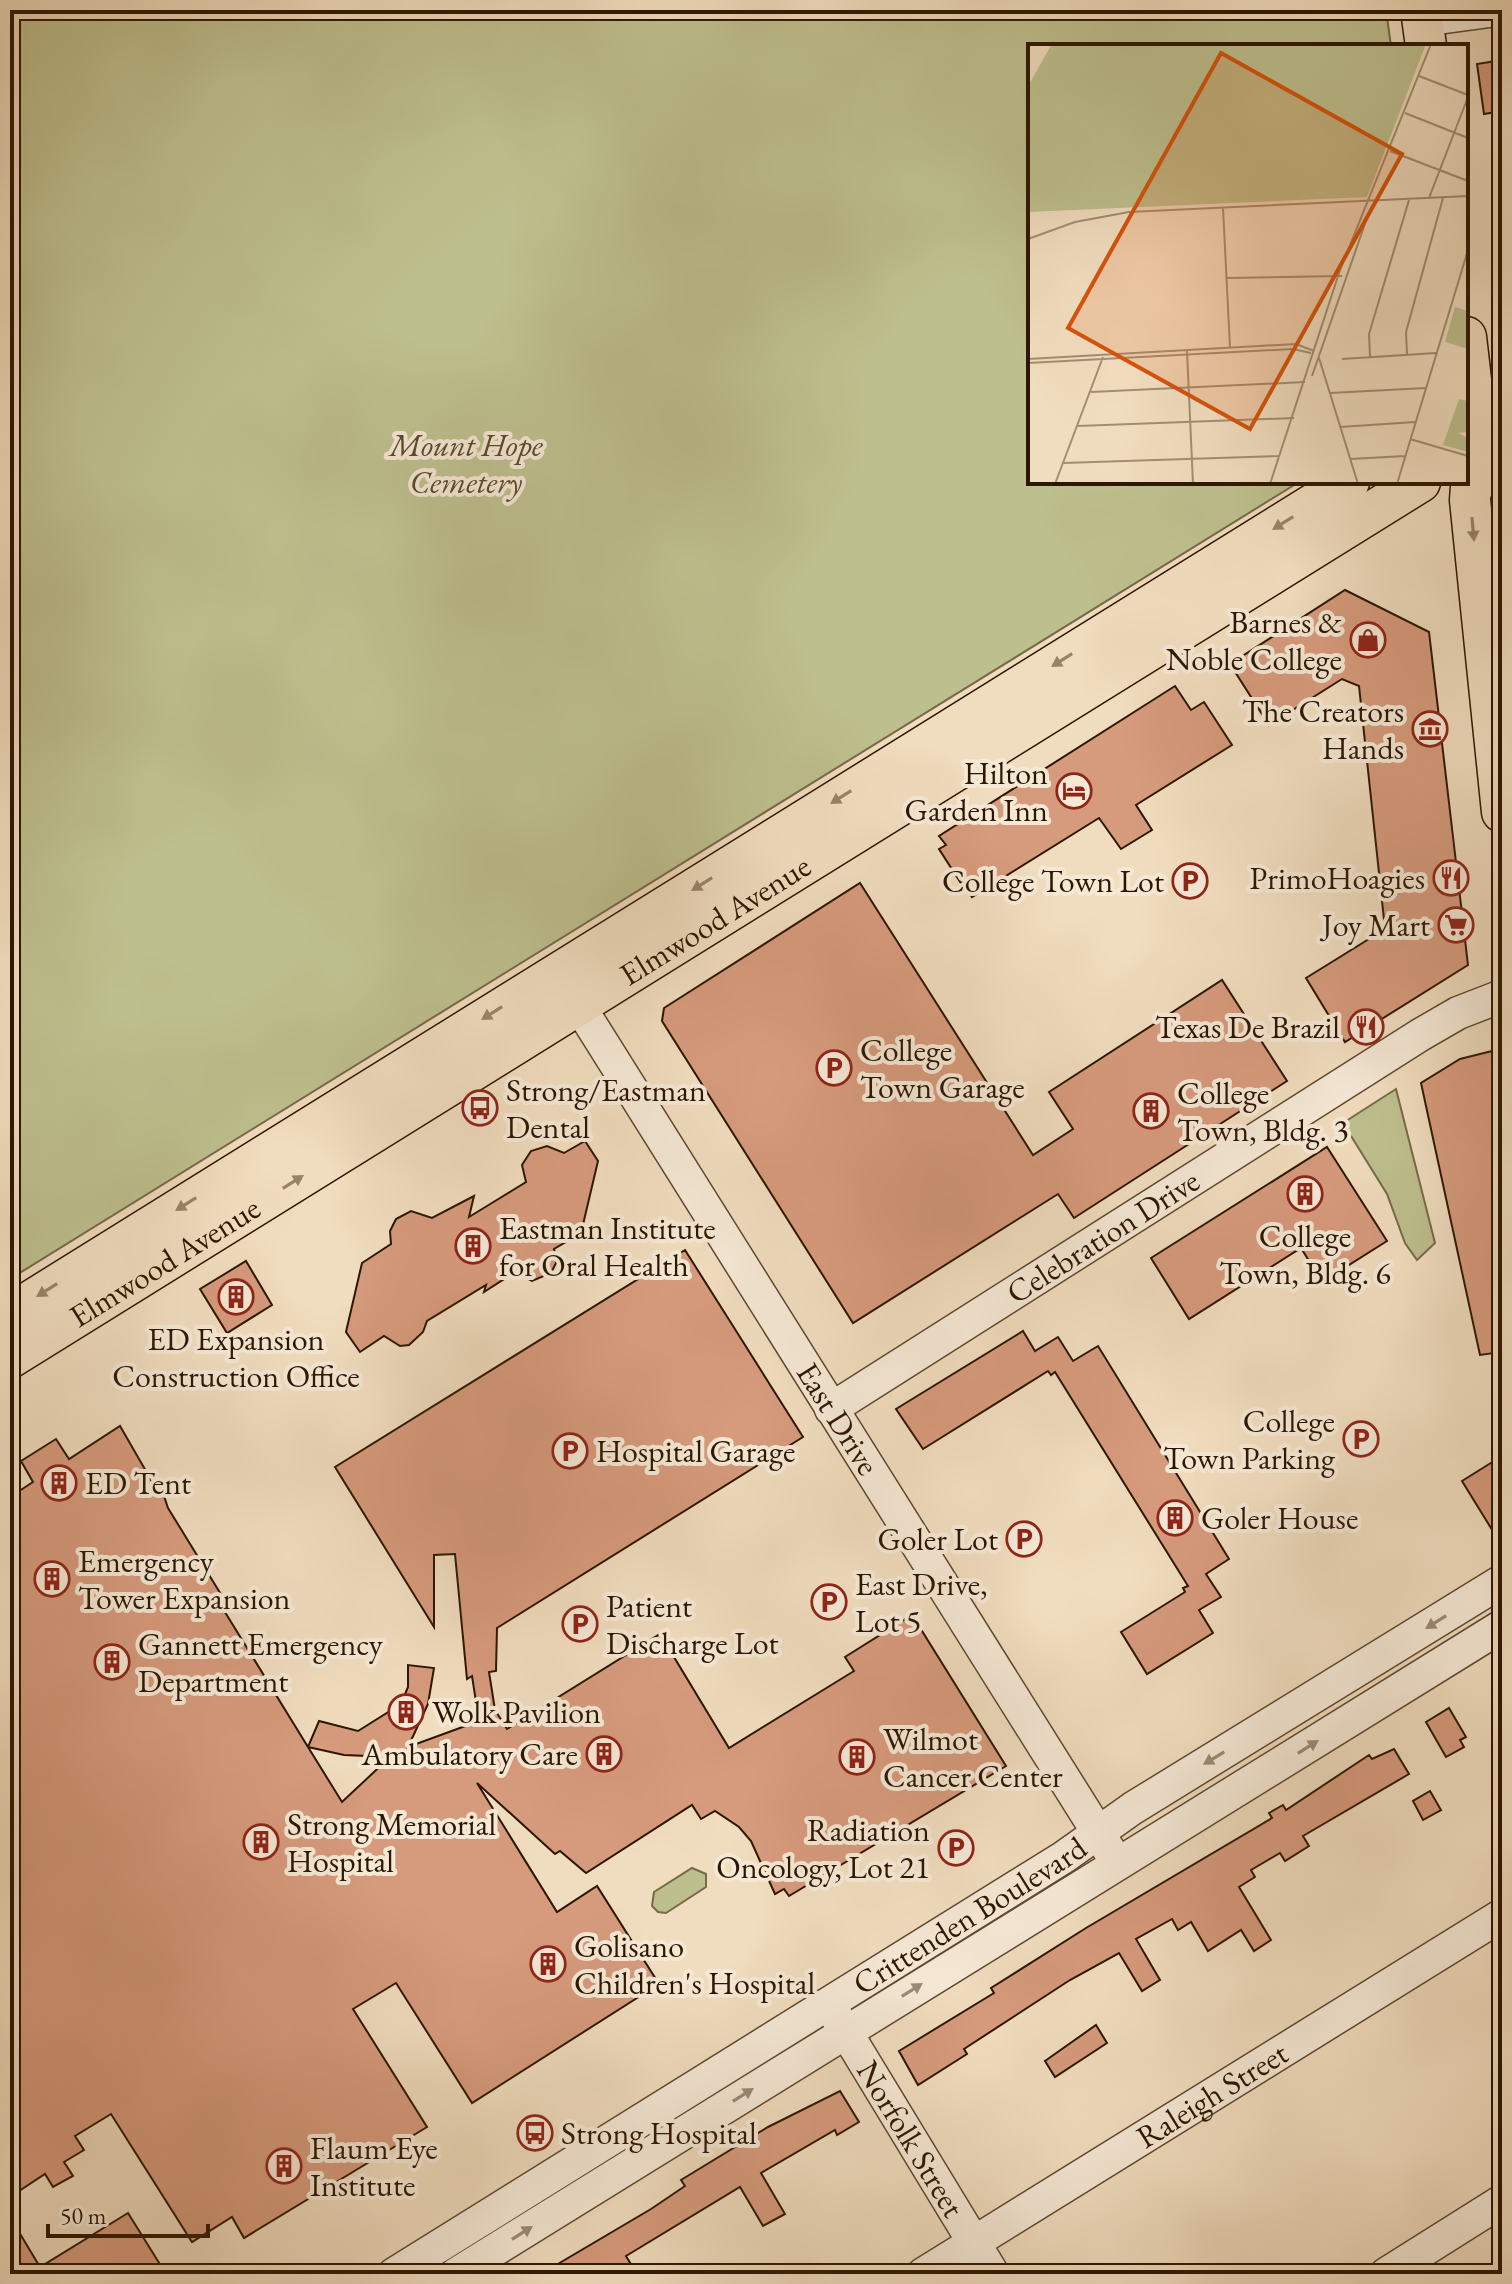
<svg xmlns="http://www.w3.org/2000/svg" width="1512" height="2284" font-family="'EB Garamond',serif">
<rect width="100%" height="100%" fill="#f0dcbe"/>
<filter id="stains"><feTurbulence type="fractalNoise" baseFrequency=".0025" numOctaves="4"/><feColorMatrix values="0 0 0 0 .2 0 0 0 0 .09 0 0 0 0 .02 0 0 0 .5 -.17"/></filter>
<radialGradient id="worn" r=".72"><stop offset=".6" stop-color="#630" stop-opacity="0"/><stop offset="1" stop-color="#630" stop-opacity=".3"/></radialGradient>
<g fill="#bebf8e" stroke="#766a47" stroke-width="2">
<polygon points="10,10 1386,10 1391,46 1030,46 1030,482 1299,482 10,1279"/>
<polygon points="1396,1089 1435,1243 1417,1260 1405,1243 1387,1194 1343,1123"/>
<polygon points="692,1868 706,1874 706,1887 666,1913 658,1912 652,1906 654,1892"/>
</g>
<g fill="#d69a7c" stroke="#2d1600" stroke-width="2" fill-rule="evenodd">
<polygon points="1496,61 1499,79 1502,79 1502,111 1484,114 1477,64"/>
<polygon points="1345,590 1429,632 1468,965 1345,1042 1306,978 1385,929 1359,686 1342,679 1269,725 1230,664"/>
<polygon points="1175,686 1191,710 1204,702 1232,745 1136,805 1152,830 1121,849 1099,818 972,897 966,887 964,888 939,849 946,845 939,836"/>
<polygon points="860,883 1033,1155 1073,1129 1049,1092 1222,980 1287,1081 1074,1218 1058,1194 853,1323 662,1021 664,1008"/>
<polygon points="1492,1051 1502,1097 1502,1352 1480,1355 1421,1083 1460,1059"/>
<polygon points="585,1141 598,1161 581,1233 554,1249 557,1261 551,1273 532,1281 515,1272 484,1292 486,1285 427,1321 423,1332 409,1345 400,1346 384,1336 360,1352 346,1332 362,1263 391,1244 390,1231 396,1219 411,1211 432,1218 474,1196 469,1217 526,1182 522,1165 531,1151 547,1146 564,1153"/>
<polygon points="1327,1147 1387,1241 1322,1282 1301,1248 1189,1319 1151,1258"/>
<path d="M685,1250l118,187 -306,191 -1,43 -7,1 6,38 12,19 153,-95 69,114 125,-77 -9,-14 67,-42 94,151 -217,130 -5,-7 -9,5 -24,-53 -12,-14 -24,-16 -14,8 -9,-14 -106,68 -26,-22 -5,3 -78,-71 80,129 40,-26 62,98 -187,119 -76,-120 -43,26 74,118 -183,111 -12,-21 -40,25 -81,-128 -36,22 9,14 -20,12 9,14 -20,11 -8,-13 -35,23v-700l23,-15 -12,-21 35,-22 13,20 51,-33 38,66 4,-2 6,18 57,93 -5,3 88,143 11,-26 39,10 43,-27 7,-17v-22l26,3 -6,36 -20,43 71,-26 -7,-45 -5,3 -12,-125 -21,1v72l-99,-160zM308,1747l36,8 46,2 -48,45z"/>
<polygon points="246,1261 272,1305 227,1333 200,1289"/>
<polygon points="1023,1331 1035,1351 1058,1337 1073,1361 1098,1346 1229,1559 1206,1574 1221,1597 1199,1610 1213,1633 1147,1674 1121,1632 1185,1592 1183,1588 1188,1586 1055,1372 1051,1375 1048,1371 923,1449 896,1409"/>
<polygon points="1502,1456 1502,1546 1462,1481"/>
<polygon points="1449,1708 1466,1737 1460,1740 1464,1747 1446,1757 1426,1722"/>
<polygon points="1394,1749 1409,1774 1303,1836 1309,1846 1285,1861 1280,1853 1251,1870 1255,1877 1239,1887 1271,1940 1254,1951 1241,1930 1208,1951 1191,1922 1178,1930 1172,1919 1136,1939 1160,1980 1142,1991 1119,1953 1070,1980 964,2049 967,2054 918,2085 899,2051 994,1993 991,1988 1086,1928 1272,1818 1269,1813 1283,1805 1286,1810 1369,1755 1372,1759"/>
<polygon points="1430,1791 1441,1810 1423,1820 1413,1801"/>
<polygon points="1096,2025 1107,2043 1055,2077 1045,2061"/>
<polygon points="840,2091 859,2122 837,2135 835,2130 761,2173 785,2214 763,2226 740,2187 626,2256 632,2266 619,2274 541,2274 651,2209 685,2186 681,2180 768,2127"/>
<polygon points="128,2213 166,2274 10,2274 10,2217 40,2267"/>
</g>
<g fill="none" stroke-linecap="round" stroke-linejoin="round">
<defs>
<g id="minor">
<polyline points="1423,20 1497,10"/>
<path id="s1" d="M566,985l543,865"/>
<path id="s2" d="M831,1409l589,-374 38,-22 44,-17"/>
<path id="s3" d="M835,2014l158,260"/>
<path id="s4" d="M394,2274l670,-417 69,-49 369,-227"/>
<polyline points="456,2274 1502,1626"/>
<path id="s5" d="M923,2274l579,-359"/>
<polyline points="1386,2274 1502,2201"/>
</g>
<g id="major">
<polyline points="1421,10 1426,46"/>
<polyline points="1466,337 1476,423 1470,500 1502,812"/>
<polyline points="1476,423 1502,480"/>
<polyline points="10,1314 1349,482"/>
<path id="s6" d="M10,1358l1410,-876"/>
</g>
</defs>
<use href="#minor" stroke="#5e4830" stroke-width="35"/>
<use href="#major" stroke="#2d1600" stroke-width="43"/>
<use href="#minor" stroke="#f5e8d5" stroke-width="32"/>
<use href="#major" stroke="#f0dcbe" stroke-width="40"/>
</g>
<defs><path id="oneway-solid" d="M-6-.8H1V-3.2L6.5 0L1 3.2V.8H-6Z" transform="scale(2)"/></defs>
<g fill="#988368">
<use href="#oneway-solid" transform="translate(1283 523) rotate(148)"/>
<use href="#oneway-solid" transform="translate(1473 529) rotate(85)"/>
<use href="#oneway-solid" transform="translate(1062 660) rotate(148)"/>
<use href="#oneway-solid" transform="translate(841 797) rotate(148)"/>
<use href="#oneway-solid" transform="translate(702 884) rotate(148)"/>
<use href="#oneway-solid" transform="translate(492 1013) rotate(148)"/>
<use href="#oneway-solid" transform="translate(293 1182) rotate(-32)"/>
<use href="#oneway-solid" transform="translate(186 1204) rotate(148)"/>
<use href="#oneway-solid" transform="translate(47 1290) rotate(148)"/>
</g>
<g fill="#9b8a75">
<use href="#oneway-solid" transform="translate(1436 1622) rotate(148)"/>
<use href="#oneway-solid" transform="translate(1308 1747) rotate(-32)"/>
<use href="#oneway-solid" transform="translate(1214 1758) rotate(149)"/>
<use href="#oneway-solid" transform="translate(912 1990) rotate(-32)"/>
<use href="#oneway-solid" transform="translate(743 2095) rotate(-32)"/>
<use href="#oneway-solid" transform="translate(522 2233) rotate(-32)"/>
</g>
<defs>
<symbol id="shop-ring" viewBox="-11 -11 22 22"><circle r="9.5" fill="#f5e8d5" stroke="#8f2418" stroke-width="1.5"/><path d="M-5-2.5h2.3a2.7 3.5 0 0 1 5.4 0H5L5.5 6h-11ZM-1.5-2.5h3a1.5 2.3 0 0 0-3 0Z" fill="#8f2418"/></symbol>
<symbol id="museum-ring" viewBox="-11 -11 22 22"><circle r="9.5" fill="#f5e8d5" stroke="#8f2418" stroke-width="1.5"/><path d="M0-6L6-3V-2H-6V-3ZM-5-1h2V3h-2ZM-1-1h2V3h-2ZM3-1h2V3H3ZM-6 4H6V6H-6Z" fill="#8f2418"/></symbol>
<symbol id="hotel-ring" viewBox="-11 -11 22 22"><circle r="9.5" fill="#f5e8d5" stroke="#8f2418" stroke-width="1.5"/><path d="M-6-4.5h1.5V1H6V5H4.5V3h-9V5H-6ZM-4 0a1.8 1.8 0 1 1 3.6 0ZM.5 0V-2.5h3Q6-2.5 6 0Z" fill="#8f2418"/></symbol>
<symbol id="restaurant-ring" viewBox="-11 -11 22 22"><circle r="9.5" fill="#f5e8d5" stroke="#8f2418" stroke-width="1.5"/><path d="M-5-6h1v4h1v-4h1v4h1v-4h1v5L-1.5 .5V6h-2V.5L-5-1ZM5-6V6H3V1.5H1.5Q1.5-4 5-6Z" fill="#8f2418"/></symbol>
<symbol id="parking-ring" viewBox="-11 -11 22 22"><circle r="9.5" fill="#f5e8d5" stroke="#8f2418" stroke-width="1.5"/><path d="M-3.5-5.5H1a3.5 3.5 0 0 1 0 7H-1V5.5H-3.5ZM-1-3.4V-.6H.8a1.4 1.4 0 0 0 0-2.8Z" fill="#8f2418"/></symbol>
<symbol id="supermarket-ring" viewBox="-11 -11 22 22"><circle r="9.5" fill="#f5e8d5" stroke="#8f2418" stroke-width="1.5"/><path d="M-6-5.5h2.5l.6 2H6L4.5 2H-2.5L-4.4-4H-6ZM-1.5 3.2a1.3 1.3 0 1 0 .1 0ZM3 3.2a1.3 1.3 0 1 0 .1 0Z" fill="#8f2418"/></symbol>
<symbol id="bus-ring" viewBox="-11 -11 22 22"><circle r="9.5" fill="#f5e8d5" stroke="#8f2418" stroke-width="1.5"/><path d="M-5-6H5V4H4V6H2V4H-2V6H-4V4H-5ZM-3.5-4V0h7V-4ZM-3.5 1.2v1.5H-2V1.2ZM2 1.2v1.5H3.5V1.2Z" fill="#8f2418"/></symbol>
<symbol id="building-ring" viewBox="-11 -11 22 22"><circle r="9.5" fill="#f5e8d5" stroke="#8f2418" stroke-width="1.5"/><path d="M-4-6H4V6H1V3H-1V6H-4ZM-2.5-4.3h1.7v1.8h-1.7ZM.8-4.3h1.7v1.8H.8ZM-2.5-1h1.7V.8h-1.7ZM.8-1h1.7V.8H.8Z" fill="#8f2418"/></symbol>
</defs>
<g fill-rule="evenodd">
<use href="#shop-ring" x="1348" y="620" width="40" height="40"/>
<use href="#museum-ring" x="1410" y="709" width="40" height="40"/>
<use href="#hotel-ring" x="1054" y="771" width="40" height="40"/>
<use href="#restaurant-ring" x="1431" y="858" width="40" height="40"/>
<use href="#parking-ring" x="1170" y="861" width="40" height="40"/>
<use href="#supermarket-ring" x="1436" y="905" width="40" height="40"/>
<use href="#restaurant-ring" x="1346" y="1007" width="40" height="40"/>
<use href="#parking-ring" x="814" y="1048" width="40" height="40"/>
<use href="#bus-ring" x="460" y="1088" width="40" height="40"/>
<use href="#building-ring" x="1131" y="1091" width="40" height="40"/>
<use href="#building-ring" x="1285" y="1174" width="40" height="40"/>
<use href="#building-ring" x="453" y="1226" width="40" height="40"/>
<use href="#building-ring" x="216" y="1277" width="40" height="40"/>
<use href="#parking-ring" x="1341" y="1419" width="40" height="40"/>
<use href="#parking-ring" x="550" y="1431" width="40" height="40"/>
<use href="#building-ring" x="39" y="1463" width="40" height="40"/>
<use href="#building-ring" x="1155" y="1498" width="40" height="40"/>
<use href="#parking-ring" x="1004" y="1519" width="40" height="40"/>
<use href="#building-ring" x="32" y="1559" width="40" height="40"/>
<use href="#parking-ring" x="809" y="1582" width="40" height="40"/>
<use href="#parking-ring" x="560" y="1604" width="40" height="40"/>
<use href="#building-ring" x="92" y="1642" width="40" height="40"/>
<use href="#building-ring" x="386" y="1692" width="40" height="40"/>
<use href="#building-ring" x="584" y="1734" width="40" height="40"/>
<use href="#building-ring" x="837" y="1737" width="40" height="40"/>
<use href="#building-ring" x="241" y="1822" width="40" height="40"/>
<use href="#parking-ring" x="936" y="1828" width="40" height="40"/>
<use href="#building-ring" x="528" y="1944" width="40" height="40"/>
<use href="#bus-ring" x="515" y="2113" width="40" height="40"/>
<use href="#building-ring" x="264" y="2146" width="40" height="40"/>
</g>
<g text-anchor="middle" stroke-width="8" stroke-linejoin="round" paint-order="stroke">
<g font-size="32" font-style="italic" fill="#58492b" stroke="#f5e8d5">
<text x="466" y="456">Mount Hope<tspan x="466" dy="37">Cemetery</tspan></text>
</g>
<g font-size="32" fill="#2d1600" stroke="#f5e8d5" text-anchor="start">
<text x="1342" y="633" text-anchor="end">Barnes &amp;<tspan x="1342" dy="37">Noble College</tspan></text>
<text x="1404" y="722" text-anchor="end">The Creators<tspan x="1404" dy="37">Hands</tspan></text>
<text x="1048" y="784" text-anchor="end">Hilton<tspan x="1048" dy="37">Garden Inn</tspan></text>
<text x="1425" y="889" text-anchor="end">PrimoHoagies</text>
<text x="1164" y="892" text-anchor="end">College Town Lot</text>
<text x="1430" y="936" text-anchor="end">Joy Mart</text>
<text x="1340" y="1038" text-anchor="end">Texas De Brazil</text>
<text x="860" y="1061">College<tspan x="860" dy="37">Town Garage</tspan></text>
<text x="506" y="1101">Strong/Eastman<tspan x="506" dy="37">Dental</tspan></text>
<text x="1177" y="1104">College<tspan x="1177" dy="37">Town, Bldg. 3</tspan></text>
<text x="499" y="1239">Eastman Institute<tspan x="499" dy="37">for Oral Health</tspan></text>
<text x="1305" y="1247" text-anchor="middle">College<tspan x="1305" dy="37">Town, Bldg. 6</tspan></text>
<text x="236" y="1350" text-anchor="middle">ED Expansion<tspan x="236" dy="37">Construction Office</tspan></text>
<text x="1335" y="1432" text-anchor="end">College<tspan x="1335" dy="37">Town Parking</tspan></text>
<text x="596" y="1462">Hospital Garage</text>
<text x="85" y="1494">ED Tent</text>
<text x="1201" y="1529">Goler House</text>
<text x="998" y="1550" text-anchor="end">Goler Lot</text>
<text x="78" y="1572">Emergency<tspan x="78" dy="37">Tower Expansion</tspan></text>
<text x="855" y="1595">East Drive,<tspan x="855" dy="37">Lot 5</tspan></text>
<text x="606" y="1617">Patient<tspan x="606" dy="37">Discharge Lot</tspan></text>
<text x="138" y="1655">Gannett Emergency<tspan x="138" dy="37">Department</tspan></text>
<text x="432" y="1723">Wolk Pavilion</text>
<text x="883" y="1750">Wilmot<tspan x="883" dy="37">Cancer Center</tspan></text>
<text x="578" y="1765" text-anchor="end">Ambulatory Care</text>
<text x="287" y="1835">Strong Memorial<tspan x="287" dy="37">Hospital</tspan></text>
<text x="930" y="1841" text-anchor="end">Radiation<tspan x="930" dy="37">Oncology, Lot 21</tspan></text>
<text x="574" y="1957">Golisano<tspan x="574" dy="37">Children's Hospital</tspan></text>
<text x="561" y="2144">Strong Hospital</text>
<text x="310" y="2159">Flaum Eye<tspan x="310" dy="37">Institute</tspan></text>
</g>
<g font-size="32" fill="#2d1600" stroke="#f5e8d5">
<text dy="11" stroke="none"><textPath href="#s6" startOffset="830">Elmwood Avenue</textPath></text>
<text dy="11" stroke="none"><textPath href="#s2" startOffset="322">Celebration Drive</textPath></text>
<text dy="11" stroke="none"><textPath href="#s6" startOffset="182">Elmwood Avenue</textPath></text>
<text dy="11" stroke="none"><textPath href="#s1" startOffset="512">East Drive</textPath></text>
<text dy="11" stroke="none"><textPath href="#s4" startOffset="678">Crittenden Boulevard</textPath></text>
<text dy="11" stroke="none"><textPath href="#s5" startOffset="340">Raleigh Street</textPath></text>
<text dy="11" stroke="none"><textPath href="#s3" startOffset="146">Norfolk Street</textPath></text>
</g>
</g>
<g transform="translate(1028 44)">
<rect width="440" height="440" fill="#f0dcbe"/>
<path d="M24,0h374l-59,153 -339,15v-126zM427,263l13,4v38l-23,-7zM431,355l9,2 -2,31 -8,1 10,5v14l-25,-7z" fill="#bebf8e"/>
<path fill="none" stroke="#a28d72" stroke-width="2" d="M391,32l49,19M377,69l63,25M362,107l78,30M401,154l39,-101M195,164l7,140M0,195l47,-17 54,-10 339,-16M198,234l116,-2M159,307l6,133M379,311l-1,-23 37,-134M342,313l-1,-23 40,-134M291,314l39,126M0,315l268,-15 18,7M314,315l94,-6M0,319l265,-14 18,4M284,332l56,-161M63,348l214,-10M302,349l96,-5M50,382l216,-8M312,383l75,-5M382,395l58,17M322,415l55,-3M35,419l217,-7M27,440l48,-127M242,440l70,-214 91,-226M369,440l71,-234"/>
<path fill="#d5520b" fill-opacity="0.15" stroke="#d5520b" stroke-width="4" d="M193,9l181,101 -152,275 -182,-101z"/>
<rect width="440" height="440" fill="none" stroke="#2d1600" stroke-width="4"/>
</g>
<rect width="1512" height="2284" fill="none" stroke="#f0dcbe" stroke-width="40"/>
<rect x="12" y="12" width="1488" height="2260" fill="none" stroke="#2d1600" stroke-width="4"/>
<rect x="20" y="20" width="1472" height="2244" fill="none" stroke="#2d1600" stroke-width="2"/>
<path d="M48 2224v12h160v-12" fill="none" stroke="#2d1600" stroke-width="4"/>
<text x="60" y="2224" font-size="24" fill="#2d1600" stroke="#f5e8d5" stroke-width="6" paint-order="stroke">50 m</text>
<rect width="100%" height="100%" filter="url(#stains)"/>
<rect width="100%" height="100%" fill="url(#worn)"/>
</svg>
